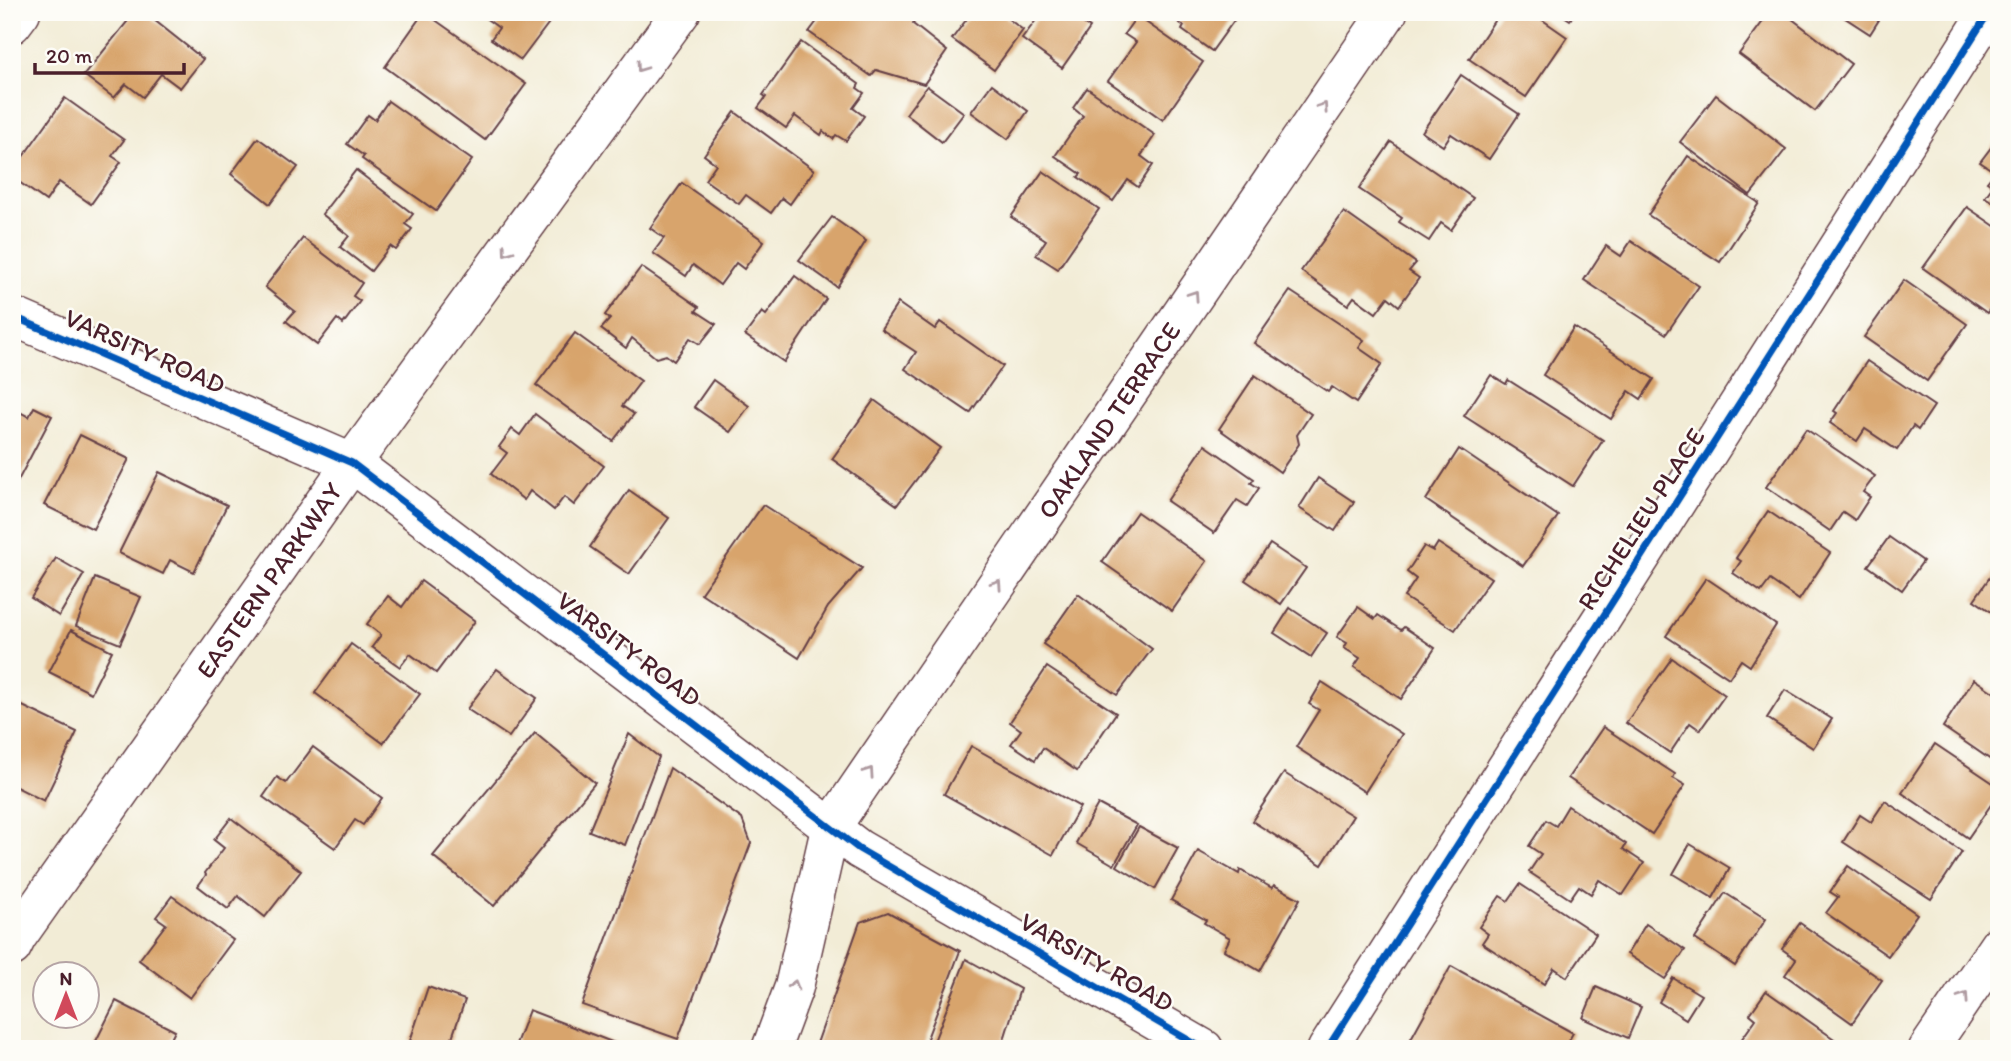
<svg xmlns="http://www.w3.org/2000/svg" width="2011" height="1061" font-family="Itim,sans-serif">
<rect width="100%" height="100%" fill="#fdfcf7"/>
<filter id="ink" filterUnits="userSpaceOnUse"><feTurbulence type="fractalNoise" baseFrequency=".0143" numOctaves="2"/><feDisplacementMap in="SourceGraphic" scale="14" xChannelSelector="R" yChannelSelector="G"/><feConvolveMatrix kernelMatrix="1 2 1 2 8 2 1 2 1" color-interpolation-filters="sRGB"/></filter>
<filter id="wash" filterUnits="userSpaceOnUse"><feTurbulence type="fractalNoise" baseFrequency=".00686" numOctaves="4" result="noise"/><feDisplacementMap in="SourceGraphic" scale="28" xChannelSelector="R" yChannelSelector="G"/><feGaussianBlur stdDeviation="1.57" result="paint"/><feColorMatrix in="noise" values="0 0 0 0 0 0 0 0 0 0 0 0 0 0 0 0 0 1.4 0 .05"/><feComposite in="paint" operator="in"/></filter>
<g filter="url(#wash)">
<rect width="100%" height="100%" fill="#f2ecd6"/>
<g id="blocks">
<g fill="#d8a46c">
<polygon points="135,12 144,12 203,59 180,88 161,74 143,97 126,84 114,98 84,75"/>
<polygon points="424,12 526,84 485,140 385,67"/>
<polygon points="477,12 557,12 521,60 491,39 499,28"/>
<polygon points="824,12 909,12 916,18 913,24 947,51 924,84 876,70 871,76 809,32"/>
<polygon points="972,12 999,12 1023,30 994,70 952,39"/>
<polygon points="1042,12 1068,12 1090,28 1062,68 1022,39"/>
<polygon points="1164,12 1240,12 1212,51 1182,30 1184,26"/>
<polygon points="1500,12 1531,12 1567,37 1526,97 1469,59"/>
<polygon points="1558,12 1576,12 1570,20"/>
<polygon points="1770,12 1783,12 1851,64 1815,111 1739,54"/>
<polygon points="1836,12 1884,12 1870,34"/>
<polygon points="1137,16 1203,62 1163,120 1108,81 1136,42 1124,34"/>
<polygon points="801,42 859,84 857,88 864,93 853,108 864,116 846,141 836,135 833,139 823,131 821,135 795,116 786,128 758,108 766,97 763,95"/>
<polygon points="1461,75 1519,114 1489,159 1451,134 1443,146 1422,132"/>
<polygon points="992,84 1028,111 1008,139 971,112"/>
<polygon points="927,86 964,113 942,142 906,114"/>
<polygon points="1087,88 1155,135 1141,156 1153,165 1138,187 1128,180 1113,201 1078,177 1081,174 1055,156 1083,116 1073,108"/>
<polygon points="1716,95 1786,149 1750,195 1680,142"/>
<polygon points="65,98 124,140 112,156 121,162 91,204 59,182 46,201 12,177 12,172"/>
<polygon points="388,101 472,160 436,211 362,159 364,156 347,144 368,115 375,120"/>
<polygon points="735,112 814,170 790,204 782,198 771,213 746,195 739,204 705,180 716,164 704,155"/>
<polygon points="1999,137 1999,206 1985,197 1993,186 1987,182 1995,172 1980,162"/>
<polygon points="258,138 298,167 270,204 231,174"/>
<polygon points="1391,142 1473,198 1451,230 1441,223 1429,241 1399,222 1402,218 1359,189"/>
<polygon points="1688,156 1759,203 1720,262 1648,215"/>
<polygon points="356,170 413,214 405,224 412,229 396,250 390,246 371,271 340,247 349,236 322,214"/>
<polygon points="1043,171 1099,209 1058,269 1036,255 1046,240 1011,217"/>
<polygon points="682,183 764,241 744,269 736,263 720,285 693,265 686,276 653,253 664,238 650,228"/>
<polygon points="1967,207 1999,229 1999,296 1987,313 1923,268"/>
<polygon points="1344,212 1416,263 1409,271 1419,278 1399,306 1388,297 1376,313 1354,297 1348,305 1301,271"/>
<polygon points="832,217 866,241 837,287 799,260"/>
<polygon points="303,238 362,283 353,296 360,301 343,324 337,319 317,345 286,321 295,311 265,287"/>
<polygon points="1631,241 1699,286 1666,334 1584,280 1606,246 1621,256"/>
<polygon points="641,267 699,307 696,311 716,324 700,344 690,338 674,361 666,355 656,358 632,338 626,348 601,329 610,319 605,315"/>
<polygon points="795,276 826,299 784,362 745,335 762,312 766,315"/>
<polygon points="1904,280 1967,324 1927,381 1864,337"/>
<polygon points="1290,291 1364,340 1359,348 1382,364 1356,403 1332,387 1328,392 1254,343"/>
<polygon points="898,303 935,329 940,322 1003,366 970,413 905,369 916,352 881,329"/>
<polygon points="1574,327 1654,379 1641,399 1629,391 1611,419 1543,375"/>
<polygon points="575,333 641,381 622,406 634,414 613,441 536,385"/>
<polygon points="1867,361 1934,406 1918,430 1913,426 1897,450 1865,429 1857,441 1830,423 1837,413 1834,411"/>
<polygon points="1255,375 1311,414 1297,435 1299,444 1280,472 1219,429"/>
<polygon points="1491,375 1506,384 1508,380 1603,440 1573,486 1464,416"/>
<polygon points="713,380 749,406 730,432 694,407"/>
<polygon points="874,400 940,448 897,505 832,459"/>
<polygon points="34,407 52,416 12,492 12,408 29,417"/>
<polygon points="535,414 604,466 574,505 564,497 554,510 530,491 524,500 491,474 507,453 499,447 512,429 520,435"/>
<polygon points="1806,429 1875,476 1863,492 1870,497 1855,520 1843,512 1830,531 1766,487"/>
<polygon points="80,435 129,459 93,529 44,505"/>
<polygon points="1205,445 1254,479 1251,483 1259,488 1247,506 1237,500 1214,533 1167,501"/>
<polygon points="1459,449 1558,516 1523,566 1426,500"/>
<polygon points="159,472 227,505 194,572 170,560 163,574 119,553"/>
<polygon points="1318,478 1354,502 1335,531 1299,508"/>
<polygon points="629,490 669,518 629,574 590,547"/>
<polygon points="763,505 862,568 828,607 799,658 701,593"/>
<polygon points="1768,511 1830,553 1799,600 1770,580 1761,592 1733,573 1741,561 1736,558"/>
<polygon points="1137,512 1207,561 1172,611 1102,562"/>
<polygon points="1889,537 1923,561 1902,590 1868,566"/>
<polygon points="1438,543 1491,578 1455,630 1404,597 1416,579 1407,572 1424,546 1433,551"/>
<polygon points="1270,544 1306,568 1281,604 1245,580"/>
<polygon points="56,558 84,574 59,616 31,598"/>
<polygon points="1999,564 1999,617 1974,600"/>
<polygon points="95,578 141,597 120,644 76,626"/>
<polygon points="1706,578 1776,625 1750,666 1741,660 1729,678 1666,636"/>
<polygon points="421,581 475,621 436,673 410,654 400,667 372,647 381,635 367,624 388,596 402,607"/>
<polygon points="1078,594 1152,649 1117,695 1043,644"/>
<polygon points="1358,607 1375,619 1378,615 1401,630 1404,627 1435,648 1401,699 1354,667 1360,658 1344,648 1347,643 1337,637"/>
<polygon points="1290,608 1327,633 1311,657 1274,633"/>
<polygon points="71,630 112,651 91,693 49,672"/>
<polygon points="351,644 420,694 383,743 315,693"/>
<polygon points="1672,658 1725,695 1700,730 1690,723 1670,753 1626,723"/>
<polygon points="1047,667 1116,713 1077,771 1043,748 1035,760 1011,744 1021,730 1010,722"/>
<polygon points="497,669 537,698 509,737 467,709"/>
<polygon points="1974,679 1999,696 1999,754 1994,762 1943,727"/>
<polygon points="1322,682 1402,734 1365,792 1296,747 1319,710 1309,704"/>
<polygon points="1785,690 1832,719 1813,748 1767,718"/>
<polygon points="12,701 77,732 44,801 12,785"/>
<polygon points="1603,727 1675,774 1673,778 1685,785 1652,834 1568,778"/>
<polygon points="535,733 595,783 494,906 433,856"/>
<polygon points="629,734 659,757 625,845 589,831"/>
<polygon points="1935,744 1999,787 1999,793 1968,838 1902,793"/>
<polygon points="971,746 1080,807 1053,855 944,794"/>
<polygon points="313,747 382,798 363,825 355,820 335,848 263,797 277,777 286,783"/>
<polygon points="670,768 742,819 751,843 678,1039 582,1005"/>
<polygon points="1284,773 1353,816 1322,865 1252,821"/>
<polygon points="1885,801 1962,852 1931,899 1843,842 1860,815 1871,822"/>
<polygon points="1098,804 1137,825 1114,865 1076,843"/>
<polygon points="1568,806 1626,844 1623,849 1644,863 1623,895 1599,880 1591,894 1579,886 1570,899 1529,872 1541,854 1529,846 1546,820 1556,826"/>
<polygon points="231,818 301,871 265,917 238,896 228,909 198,886 206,875 205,873 224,848 214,840"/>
<polygon points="1139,827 1178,848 1155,889 1117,866"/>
<polygon points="1690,844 1730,868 1713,898 1673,874"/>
<polygon points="1198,851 1239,874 1240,870 1272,888 1274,885 1300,899 1260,971 1224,950 1230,938 1204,923 1206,920 1171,900"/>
<polygon points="1848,866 1917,914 1888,956 1826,913 1838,897 1830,892"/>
<polygon points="1520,884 1596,934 1567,977 1554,968 1544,984 1482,943 1488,934 1479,927 1500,896 1508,901"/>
<polygon points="1725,893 1766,919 1735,966 1695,939"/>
<polygon points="172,896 233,940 190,998 139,960 166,924 156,917"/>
<polygon points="888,912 960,951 923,1049 815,1049 860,922"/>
<polygon points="1800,923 1882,980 1852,1023 1785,975 1796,959 1782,949"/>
<polygon points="1646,924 1685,950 1665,979 1627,954"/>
<polygon points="966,959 1020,989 1001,1049 931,1049"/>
<polygon points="1451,966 1573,1033 1564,1049 1422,1049 1409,1042"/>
<polygon points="1673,978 1701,995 1686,1019 1659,1002"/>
<polygon points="428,987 465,1000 448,1049 433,1049 410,1041"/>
<polygon points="1596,987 1641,1007 1628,1038 1583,1018"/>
<polygon points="1766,991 1837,1041 1832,1049 1754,1049 1741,1040 1756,1019 1750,1014"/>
<polygon points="116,1001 175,1031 166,1049 92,1049"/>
<polygon points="529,1010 630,1049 514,1049"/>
</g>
</g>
</g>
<g filter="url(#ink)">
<use href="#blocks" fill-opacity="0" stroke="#633e45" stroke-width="2"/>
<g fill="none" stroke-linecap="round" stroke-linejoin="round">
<defs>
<g id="street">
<polyline points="12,24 21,12"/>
<polyline points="12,316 352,463 859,849 1204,1049"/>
<path id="s1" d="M12,947l5,-10 335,-474 329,-451"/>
<path id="s2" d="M771,1049l23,-62 36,-158 558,-817"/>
<polyline points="1327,1049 1989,12"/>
<polyline points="1928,1049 1999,945"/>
</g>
</defs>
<use href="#street" stroke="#633e45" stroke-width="41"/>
<use href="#street" stroke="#fff" stroke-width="38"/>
<defs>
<g id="cycleway">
<polyline points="12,316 352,463 859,849 1204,1049"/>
<polyline points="1327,1049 1989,12"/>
</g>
</defs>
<use href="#cycleway" stroke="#fdfcf7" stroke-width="11"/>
<use href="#cycleway" stroke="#0057b8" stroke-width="7"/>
</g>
<defs><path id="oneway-chevron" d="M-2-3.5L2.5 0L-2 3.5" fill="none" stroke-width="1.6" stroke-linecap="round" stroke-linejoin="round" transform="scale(1.75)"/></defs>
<g stroke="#ae9aa0">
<use href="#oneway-chevron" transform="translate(641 67) rotate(126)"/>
<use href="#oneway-chevron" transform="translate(1323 107) rotate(-56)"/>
<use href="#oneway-chevron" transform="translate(507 251) rotate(126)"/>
<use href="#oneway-chevron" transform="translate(1194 295) rotate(-56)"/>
<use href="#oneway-chevron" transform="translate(997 584) rotate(-56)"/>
<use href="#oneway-chevron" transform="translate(869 772) rotate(-56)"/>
<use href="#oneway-chevron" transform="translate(794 985) rotate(-74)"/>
<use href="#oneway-chevron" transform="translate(1964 997) rotate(-56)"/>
</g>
</g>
<g text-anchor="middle" stroke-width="5" stroke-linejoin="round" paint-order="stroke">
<g font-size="26" fill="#4a1f2b" stroke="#fdfcf7">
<text transform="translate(145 351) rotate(24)" y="9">VARSITY ROAD</text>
<text dy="9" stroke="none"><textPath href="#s2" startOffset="723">OAKLAND TERRACE</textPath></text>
<text transform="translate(1641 519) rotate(-57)" y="9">RICHELIEU PLACE</text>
<text dy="9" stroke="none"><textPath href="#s1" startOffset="448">EASTERN PARKWAY</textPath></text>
<text transform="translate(629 649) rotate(37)" y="9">VARSITY ROAD</text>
<text transform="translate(1097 962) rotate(30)" y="9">VARSITY ROAD</text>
</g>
</g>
<rect width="2011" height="1061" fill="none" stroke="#fdfcf7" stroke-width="42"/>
<g transform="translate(66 995)"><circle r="33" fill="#fdfcf7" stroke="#b5a4a5" stroke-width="2"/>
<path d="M0-5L12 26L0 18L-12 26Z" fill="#d1495b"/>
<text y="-10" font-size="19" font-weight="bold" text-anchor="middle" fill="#4a1f2b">N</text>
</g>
<path d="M35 63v10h149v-10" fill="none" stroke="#4a1f2b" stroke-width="3.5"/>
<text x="46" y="63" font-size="21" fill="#4a1f2b" stroke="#fdfcf7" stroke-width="5" paint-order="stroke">20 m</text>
</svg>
